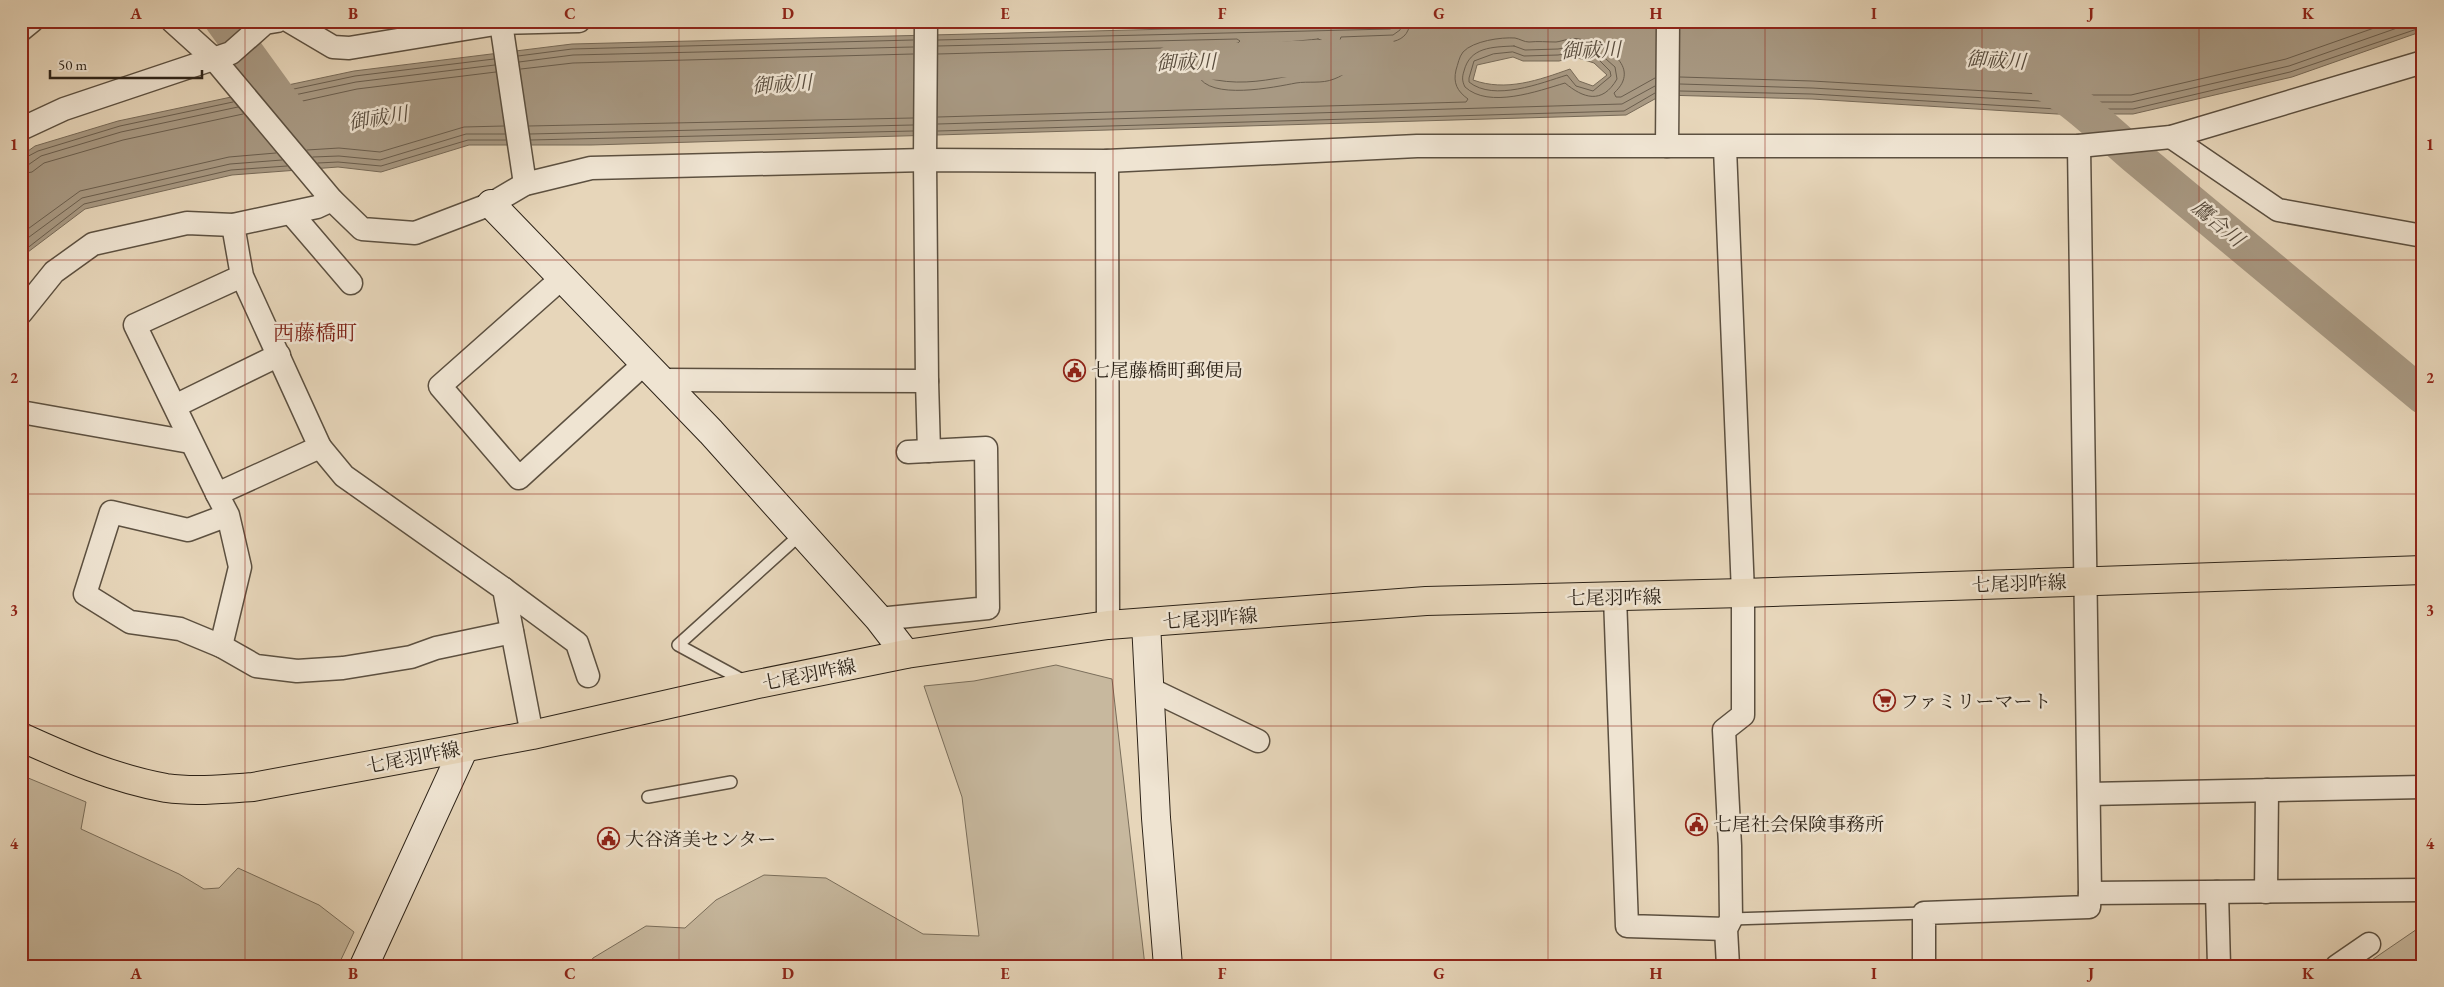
<svg xmlns="http://www.w3.org/2000/svg" width="2444" height="987" font-family="'EB Garamond','Noto Serif JP',serif">
<rect width="100%" height="100%" fill="#e7d6ba"/>
<filter id="stains"><feTurbulence type="fractalNoise" baseFrequency=".004" numOctaves="4"/><feColorMatrix values="0 0 0 0 .2 0 0 0 0 .09 0 0 0 0 .02 0 0 0 .5 -.17"/></filter>
<radialGradient id="worn" r=".72"><stop offset=".6" stop-color="#630" stop-opacity="0"/><stop offset="1" stop-color="#630" stop-opacity=".3"/></radialGradient>
<g fill="#c7b89e" stroke="#7a6e5b">
<polygon points="1056,665 1112,679 1145,966 588,966 593,958 646,926 685,928 716,900 764,875 826,878 923,934 979,936 962,797 924,686 974,681"/>
<polygon points="21,775 86,802 81,829 179,874 204,889 219,888 238,868 319,905 354,932 338,966 21,966"/>
<polygon points="2423,925 2423,966 2363,966"/>
</g>
<path fill="#a89983" stroke="#776a58" fill-rule="evenodd" d="M1491,21h932v10l-131,46 -159,37h-76l-245,-15 -150,-4 -36,20 -1035,30h-122l-88,27 -43,-5 -106,8 -147,34 -57,43 -7,9v-105l14,-10 83,-25 236,-50 218,-27zM1319,44l16,6 3,4 -10,8 -34,2 -22,6 -24,1 -32,-2 -1,-4c32,-16 69,-17 104,-21zM1513,57l10,4h36l16,-4 19,6 13,12 -14,11 -14,-5 -9,-12c-31,11 -64,23 -97,11l4,-15z"/>
<g fill="none" stroke-linecap="round" stroke-linejoin="round">
<g stroke="#6a5e4e" stroke-width="1">
<path d="M1318,39l20,7 5,7 -2,5 -12,9 -34,2 -22,5 -25,2 -32,-2 -6,-7 2,-7c32,-17 71,-17 106,-21z"/>
<polyline points="938,40 1390,29 1395,27 1396,21"/>
<path d="M938,46l299,-7 3,2 -2,2c-12,3 -40,10 -33,28 2,5 5,8 11,9 28,5 52,0 79,-5 11,-2 23,0 35,-2 17,-4 24,-21 10,-33l1,-3 52,-2 7,-5 3,-9"/>
<path d="M1514,46l11,4 33,-1 18,-3 22,6 17,15 2,12c-15,26 -34,19 -52,4 -27,8 -76,26 -100,4 -3,-6 -3,-10 -1,-16 6,-24 28,-24 50,-25z"/>
<path d="M1513,52l11,4 34,-1 19,-3 21,7 12,12 1,5 -18,15 -17,-5 -9,-11c-26,8 -73,27 -98,7v-4l5,-17 19,-7z"/>
<path d="M938,54l262,-7 2,3c-5,8 -8,15 -4,25 11,26 77,12 98,8 12,-2 26,1 38,-4 6,-2 12,-6 16,-10 8,-8 5,-16 6,-25 19,-3 53,6 54,-23"/>
<polyline points="518,56 572,49 913,40"/>
<polyline points="519,62 573,55 913,47"/>
<polyline points="521,69 573,63 913,54"/>
<polyline points="1680,77 1812,81 2057,95 2131,95 2286,59 2394,21"/>
<polyline points="1680,84 1812,88 2057,102 2132,102 2289,66 2417,21"/>
<polyline points="1680,91 1812,94 2057,109 2133,109 2290,72 2423,27"/>
<polyline points="261,96 355,76 494,59"/>
<polyline points="266,101 356,82 495,65"/>
<polyline points="271,108 357,89 496,72"/>
<path d="M938,117l528,-15 2,-3c-11,-8 -15,-16 -12,-29 2,-6 3,-13 7,-18 10,-11 38,-15 52,-14 5,1 9,4 14,4 9,-1 18,0 27,0 8,-1 15,-5 23,-3 25,4 64,28 35,54l2,4h5l34,-19"/>
<polyline points="938,124 1622,104 1655,86"/>
<polyline points="529,126 913,118"/>
<polyline points="938,131 1624,111 1655,93"/>
<polyline points="530,134 913,125"/>
<polyline points="531,140 913,131"/>
<polyline points="307,150 339,148 380,152 464,127 504,126"/>
<polyline points="313,157 339,156 380,160 466,134 505,134"/>
<polyline points="21,160 38,151 120,126 233,102"/>
<polyline points="318,163 338,162 381,166 468,140 506,140"/>
<polyline points="21,166 28,165 41,156 121,132 238,107"/>
<polyline points="21,174 32,172 44,163 123,140 243,114"/>
<polyline points="21,234 80,191 229,157 276,153"/>
<polyline points="21,243 82,198 230,164 282,160"/>
<polyline points="21,253 84,204 231,170 287,166"/>
</g>
<g stroke="#a89983" stroke-width="36">
<polyline points="223,21 301,129"/>
<polyline points="1172,63 1383,56"/>
<path d="M2048,85c34,21 62,50 93,76 94,78 188,157 282,235"/>
</g>
<defs>
<g id="lane">
<polyline points="748,683 678,645 802,533"/>
<polyline points="648,797 731,782"/>
<polyline points="1731,919 1924,913"/>
</g>
<g id="street">
<polyline points="172,21 214,59 332,200 362,229 415,233 491,204 525,184 591,168 925,160 1107,161 1417,146 2079,146 2171,137 2423,62"/>
<polyline points="289,21 333,47 349,48 501,23 579,21"/>
<polyline points="926,21 925,160 927,381"/>
<polyline points="501,23 525,184"/>
<polyline points="21,30 32,21"/>
<polyline points="21,129 64,109 231,53 265,23 277,21"/>
<polyline points="2171,137 2278,210 2423,236"/>
<polyline points="1667,146 1668,21"/>
<polyline points="1725,148 1743,593 1743,715 1724,730 1730,846 1731,919 1726,929 1728,966"/>
<polyline points="1107,161 1108,625"/>
<polyline points="291,213 351,283"/>
<polyline points="233,225 242,276 320,447 217,494 135,325 242,276"/>
<polyline points="562,278 440,386 519,478 645,363"/>
<polyline points="21,313 54,272 93,244 187,223 233,225 317,207 332,200"/>
<polyline points="661,380 927,381 929,451"/>
<polyline points="175,406 279,355"/>
<polyline points="21,412 190,442"/>
<polyline points="320,447 344,476 504,589 532,735"/>
<polyline points="217,494 228,515 240,567 221,646 180,629 130,622 85,594 111,512 188,530 228,515"/>
<polyline points="504,589 577,643 588,676"/>
<polyline points="1615,597 1627,926 1726,929"/>
<polyline points="879,619 988,608 986,448 908,452"/>
<polyline points="221,646 256,666 297,671 343,668 411,657 436,648 512,632"/>
<polyline points="1150,689 1258,741"/>
<polyline points="2089,794 2423,787"/>
<polyline points="2217,892 2219,966"/>
<polyline points="2266,892 2267,790"/>
<polyline points="2090,893 2423,890"/>
<polyline points="1924,966 1924,913 2089,907 2090,893 2079,146"/>
<polyline points="2337,966 2369,944"/>
</g>
<g id="secondary">
<polyline points="491,204 711,432 879,619 906,654"/>
<polyline points="1146,623 1156,818 1168,966"/>
<polyline points="364,966 464,748"/>
</g>
<path id="primary" d="M21,737c46,21 94,42 145,51 28,4 59,1 87,-1l279,-52 221,-50 153,-31 202,-29 318,-24 317,-8 680,-23"/>
</defs>
<use href="#lane" stroke="#5c5040" stroke-width="14"/>
<use href="#street" stroke="#5c5040" stroke-width="25"/>
<use href="#secondary" stroke="#2d2318" stroke-width="30"/>
<use href="#primary" stroke="#2d2318" stroke-width="30"/>
<use href="#lane" stroke="#efe4d2" stroke-width="11"/>
<use href="#street" stroke="#efe4d2" stroke-width="22"/>
<use href="#secondary" stroke="#efe4d2" stroke-width="28"/>
<use href="#primary" stroke="#e7d6ba" stroke-width="28"/>
</g>
<path fill="none" stroke="#8f2418" stroke-width="1" stroke-opacity="0.55" d="M245,21v945M462,21v945M679,21v945M896,21v945M1113,21v945M1331,21v945M1548,21v945M1765,21v945M1982,21v945M2199,21v945M21,260h2402M21,494h2402M21,726h2402"/>
<defs>
<symbol id="civic-ring" viewBox="-11 -11 22 22"><circle r="9.5" fill="#efe4d2" stroke="#8f2418" stroke-width="1.5"/><path d="M-.6-6.5H3V-4.5H.6V-3L4-1V1h2V6H-6V1h2V-1L-.6-3ZM-1.2 2.5V6h2.4V2.5Z" fill="#8f2418"/></symbol>
<symbol id="supermarket-ring" viewBox="-11 -11 22 22"><circle r="9.5" fill="#efe4d2" stroke="#8f2418" stroke-width="1.5"/><path d="M-6-5.5h2.5l.6 2H6L4.5 2H-2.5L-4.4-4H-6ZM-1.5 3.2a1.3 1.3 0 1 0 .1 0ZM3 3.2a1.3 1.3 0 1 0 .1 0Z" fill="#8f2418"/></symbol>
</defs>
<g fill-rule="evenodd">
<use href="#civic-ring" x="1062" y="358" width="25" height="25"/>
<use href="#supermarket-ring" x="1872" y="688" width="25" height="25"/>
<use href="#civic-ring" x="1684" y="812" width="25" height="25"/>
<use href="#civic-ring" x="596" y="826" width="25" height="25"/>
</g>
<g text-anchor="middle" stroke-width="5" stroke-linejoin="round" paint-order="stroke">
<g font-size="19" fill="#2d2318" stroke="#efe4d2" text-anchor="start">
<text x="1091" y="377">七尾藤橋町郵便局</text>
<text x="1900" y="708">ファミリーマート</text>
<text x="1713" y="831">七尾社会保険事務所</text>
<text x="625" y="846">大谷済美センター</text>
</g>
<g font-size="19" fill="#2d2318" stroke="#efe4d2">
<text transform="translate(2019 583) rotate(-2)" y="7">七尾羽咋線</text>
<text transform="translate(1614 597) rotate(-1)" y="7">七尾羽咋線</text>
<text transform="translate(1210 618) rotate(-4)" y="7">七尾羽咋線</text>
<text transform="translate(809 674) rotate(-11)" y="7">七尾羽咋線</text>
<text transform="translate(413 757) rotate(-11)" y="7">七尾羽咋線</text>
</g>
<g font-size="20" font-style="italic" fill="#584c3d" stroke="#efe4d2">
<text transform="translate(1591 50) rotate(-2)" y="7">御祓川</text>
<text transform="translate(1996 60) rotate(3)" y="7">御祓川</text>
<text transform="translate(1186 62) rotate(-2)" y="7">御祓川</text>
<text transform="translate(782 84) rotate(-4)" y="7">御祓川</text>
<text transform="translate(378 118) rotate(-9)" y="7">御祓川</text>
<text transform="translate(2218 223) rotate(40)" y="7">鷹合川</text>
</g>
<g font-size="21" fill="#7a1f14" stroke="#efe4d2">
<text x="315" y="340">西藤橋町</text>
</g>
</g>
<rect width="2444" height="987" fill="none" stroke="#e7d6ba" stroke-width="55"/>
<path d="M50 70v8h152v-8" fill="none" stroke="#2d2318" stroke-width="2.5"/>
<text x="58" y="70" font-size="15" fill="#2d2318" stroke="#efe4d2" stroke-width="4" paint-order="stroke">50 m</text>
<rect x="28" y="28" width="2388" height="932" fill="none" stroke="#8f2418" stroke-width="2"/>
<g font-size="16" text-anchor="middle" font-weight="bold" fill="#8f2418">
<text x="136" y="19">A</text>
<text x="353" y="19">B</text>
<text x="570" y="19">C</text>
<text x="788" y="19">D</text>
<text x="1005" y="19">E</text>
<text x="1222" y="19">F</text>
<text x="1439" y="19">G</text>
<text x="1656" y="19">H</text>
<text x="1874" y="19">I</text>
<text x="2091" y="19">J</text>
<text x="2308" y="19">K</text>
<text x="14" y="150">1</text>
<text x="2430" y="150">1</text>
<text x="14" y="383">2</text>
<text x="2430" y="383">2</text>
<text x="14" y="616">3</text>
<text x="2430" y="616">3</text>
<text x="14" y="849">4</text>
<text x="2430" y="849">4</text>
<text x="136" y="979">A</text>
<text x="353" y="979">B</text>
<text x="570" y="979">C</text>
<text x="788" y="979">D</text>
<text x="1005" y="979">E</text>
<text x="1222" y="979">F</text>
<text x="1439" y="979">G</text>
<text x="1656" y="979">H</text>
<text x="1874" y="979">I</text>
<text x="2091" y="979">J</text>
<text x="2308" y="979">K</text>
</g>
<rect width="100%" height="100%" filter="url(#stains)"/>
<rect width="100%" height="100%" fill="url(#worn)"/>
</svg>
